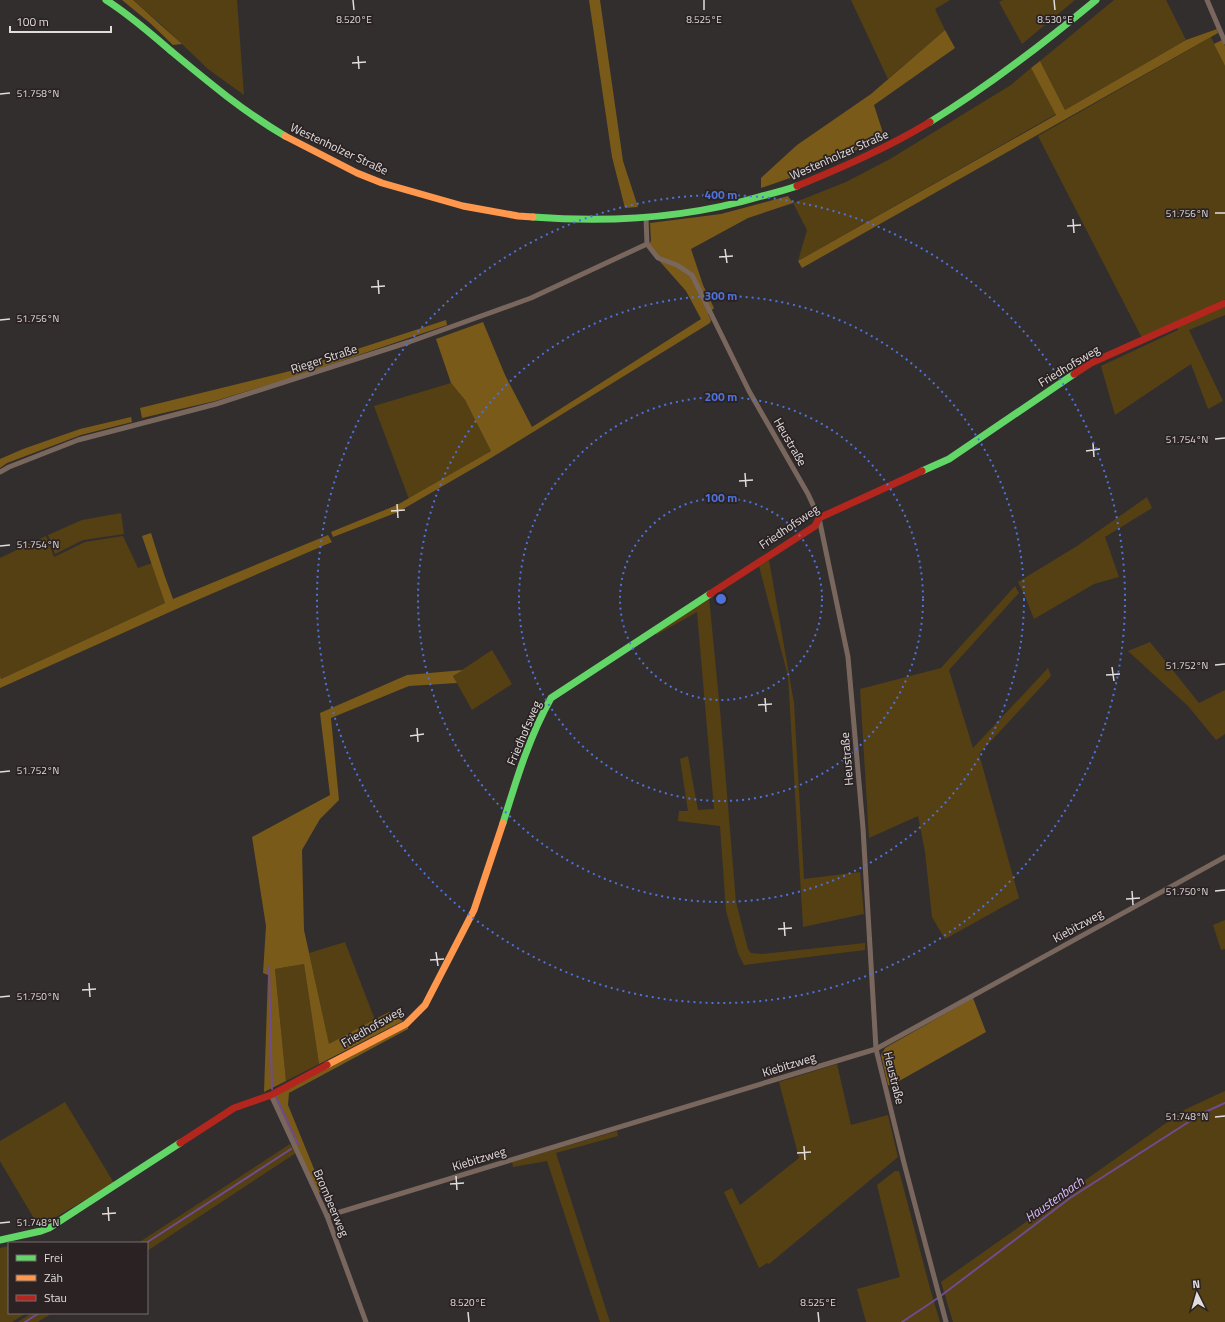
<svg xmlns="http://www.w3.org/2000/svg" width="1225" height="1322" font-family="'Titillium Web',sans-serif">
<rect width="100%" height="100%" fill="#322e2e"/>
<g fill="#554014">
<polygon points="133,0 237,0 244,95 208,69 163,26"/>
<polygon points="851,0 950,0 935,9 945,30 888,79"/>
<polygon points="1003,0 1075,0 1022,44 999,2"/>
<polygon points="1114,0 1166,0 1186,40 1065,110 1040,61"/>
<polygon points="1211,37 1225,66 1225,299 1142,338 1038,136"/>
<polygon points="1031,68 1056,114 798,261 807,230 793,203 846,182 890,159 1011,85"/>
<polygon points="1225,304 1225,315 1189,330 1223,401 1208,409 1191,364 1115,415 1101,366 1178,330 1177,327"/>
<polygon points="451,383 465,400 491,451 409,499 374,406"/>
<polygon points="1147,497 1152,508 1105,537 1119,577 1094,584 1034,619 1025,596 1018,582 1077,546"/>
<polygon points="121,513 124,534 83,540 55,554 48,535 82,520"/>
<polygon points="46,536 54,557 85,542 123,536 138,568 152,563 165,603 1,679 0,676 0,558"/>
<polygon points="769,560 794,703 804,879 860,872 864,914 803,927 788,676 759,566"/>
<polygon points="1015,586 1019,593 949,670 973,748 1048,668 1051,676 979,754 1019,898 945,939 932,917 925,852 918,816 869,838 860,689 941,668"/>
<polygon points="709,597 720,710 736,902 748,949 751,953 762,954 865,943 865,950 744,965 738,953 726,911 720,826 678,821 679,811 688,811 680,759 688,756 698,810 714,809 697,612 656,635 654,631"/>
<polygon points="1150,642 1199,703 1225,690 1225,734 1216,740 1188,706 1128,651"/>
<polygon points="492,650 512,684 472,710 453,676"/>
<polygon points="1225,920 1225,949 1221,950 1213,925"/>
<polygon points="345,942 375,1020 329,1045 309,953"/>
<polygon points="304,964 319,1064 286,1081 275,969"/>
<polygon points="837,1064 851,1125 888,1115 898,1157 769,1264 767,1263 759,1268 724,1192 732,1188 740,1205 799,1158 779,1082"/>
<polygon points="1225,1091 1225,1322 953,1322 941,1282 1186,1109"/>
<polygon points="65,1102 114,1183 39,1227 0,1161 0,1141"/>
<polygon points="617,1131 618,1136 556,1153 610,1322 600,1322 547,1161 513,1167 512,1162"/>
<polygon points="290,1144 296,1153 147,1251 147,1243 138,1243"/>
<polygon points="895,1171 899,1171 931,1292 940,1322 866,1322 857,1289 900,1277 877,1185"/>
<polygon points="9,1246 9,1313 26,1313 12,1322 0,1322 0,1248"/>
<polygon points="32,1313 52,1313 38,1322 18,1322"/>
</g>
<g fill="#795a18">
<polygon points="122,0 133,0 182,44 173,45 150,23"/>
<polygon points="589,0 600,0 623,161 638,207 625,208 612,157"/>
<polygon points="1217,29 1218,33 802,268 798,261 1056,115 1031,68 1040,61 1065,110 1186,40"/>
<path d="M945,30l10,18 -81,57 10,31c-40,21 -80,38 -123,52v-10l36,-33 74,-51z"/>
<polygon points="1222,40 1225,46 1225,66 1214,44"/>
<polygon points="788,196 793,203 748,218 691,249 703,285 714,308 708,314 711,320 710,323 486,461 398,512 333,537 331,532 397,505 491,451 465,400 451,383 436,339 483,322 505,375 532,427 701,319 686,291 647,247 651,241 650,223 721,214"/>
<polygon points="446,320 447,325 294,377 215,401 142,418 140,408 290,371"/>
<polygon points="131,417 132,422 81,435 7,463 0,468 0,459 23,449 80,429"/>
<polygon points="151,533 164,574 173,599 328,535 332,542 181,607 0,688 0,676 1,679 165,603 142,536"/>
<polygon points="463,670 453,676 457,683 409,686 331,718 339,800 320,819 302,850 304,930 329,1044 389,1012 403,1021 319,1064 304,964 275,969 286,1081 264,1092 268,975 263,973 266,926 252,837 330,795 320,713 407,675"/>
<polygon points="973,998 986,1032 892,1085 888,1085 881,1055 885,1048"/>
<polygon points="408,1025 408,1029 289,1093 288,1105 323,1191 318,1193 272,1095"/>
</g>
<g fill="none" stroke-linecap="round" stroke-linejoin="round">
<g stroke="#6e4c92" stroke-width="2">
<polyline points="269,967 272,1089"/>
<polyline points="276,1097 298,1144"/>
<polyline points="146,1243 291,1149"/>
<polyline points="25,1322 39,1313"/>
<polyline points="902,1322 938,1298 1070,1198 1201,1114 1225,1103"/>
</g>
<g stroke="#79675e" stroke-width="5">
<polyline points="1207,0 1225,42"/>
<polyline points="646,218 647,244"/>
<polyline points="647,244 658,258 677,265 692,275 749,391 808,494 819,518 848,657 863,828 876,1049 904,1163 946,1322"/>
<polyline points="0,472 9,467 78,440 216,404 409,342 531,298 647,244"/>
<polyline points="271,1095 327,1216 366,1322"/>
<polyline points="327,1216 876,1049 1225,857"/>
</g>
<g stroke="#63d668" stroke-width="7">
<path d="M106,0c24,15 44,33 65,51 36,30 73,61 114,85"/>
<path d="M930,122c59,-36 113,-78 166,-122"/>
<path d="M533,217c77,6 155,1 229,-21 12,-3 24,-6 35,-10"/>
<polyline points="922,471 949,459 1074,374"/>
<path d="M503,823c13,-42 26,-86 48,-125l159,-104"/>
<polyline points="0,1240 41,1231 49,1228 180,1143"/>
</g>
<g stroke="#ff974d" stroke-width="7">
<polyline points="285,136 357,173 382,183 463,206 518,216 533,217"/>
<polyline points="327,1065 406,1024 425,1005 474,910 503,823"/>
</g>
<g stroke="#b3261e" stroke-width="7">
<path d="M797,186c46,-19 90,-38 133,-64"/>
<polyline points="1074,374 1091,363 1225,303"/>
<polyline points="710,594 815,526 819,518 922,471"/>
<polyline points="180,1143 234,1108 271,1095 327,1065"/>
</g>
</g>
<path fill="none" stroke="#e2dddd" stroke-width="1.5" d="M353,0l1,10M704,0v10M1054,0l1,10M358,56l1,13M352,63l14,-1M0,94l10,-1M1215,213h10M1073,219l1,14M1067,226l14,-1M725,249l2,14M719,257l14,-1M378,280l1,14M371,287l14,-1M0,320l10,-1M1215,439l10,-1M1093,443l1,14M1086,451l14,-2M745,473l1,14M739,481l14,-1M397,504l1,14M391,511l14,-1M0,546l10,-1M1215,665l10,-1M1112,667l2,14M1106,675l14,-1M765,698l1,14M758,705l14,-1M417,728l1,14M410,736l14,-2M0,772l10,-1M1132,891l1,14M1215,891l10,-1M1126,899l14,-1M784,922l1,14M778,929l14,-1M436,952l2,14M430,960l14,-1M89,983l1,14M82,990l14,-1M0,997l10,-1M1215,1117l10,-1M804,1146l1,14M797,1153l14,-1M456,1176l1,14M450,1184l14,-1M108,1207l1,14M102,1214l14,-1M0,1223l10,-1M468,1312l1,10M818,1312l1,10"/>
<g fill="none" stroke="#4e72d9" stroke-width="2" stroke-dasharray="2 4">
<circle cx="721" cy="599" r="101"/>
<circle cx="721" cy="599" r="202"/>
<circle cx="721" cy="599" r="303"/>
<circle cx="721" cy="599" r="404"/>
</g>
<g text-anchor="middle" stroke-width="3.5" stroke-linejoin="round" paint-order="stroke">
<g font-size="12" fill="#e2dddd" stroke="#2a2223">
<text transform="translate(339 149) rotate(25)" y="4">Westenholzer Straße</text>
<text transform="translate(839 155) rotate(-24)" y="4">Westenholzer Straße</text>
<text transform="translate(324 359) rotate(-18)" y="4">Rieger Straße</text>
<text transform="translate(1069 366) rotate(-31)" y="4">Friedhofsweg</text>
<text transform="translate(790 442) rotate(60)" y="4">Heustraße</text>
<text transform="translate(789 527) rotate(-34)" y="4">Friedhofsweg</text>
<text transform="translate(524 733) rotate(-67)" y="4">Friedhofsweg</text>
<text transform="translate(847 759) rotate(-95)" y="4">Heustraße</text>
<text transform="translate(1078 926) rotate(-29)" y="4">Kiebitzweg</text>
<text transform="translate(372 1027) rotate(-30)" y="4">Friedhofsweg</text>
<text transform="translate(789 1065) rotate(-17)" y="4">Kiebitzweg</text>
<text transform="translate(894 1078) rotate(76)" y="4">Heustraße</text>
<text transform="translate(479 1159) rotate(-17)" y="4">Kiebitzweg</text>
<text transform="translate(331 1203) rotate(67)" y="4">Brombeerweg</text>
</g>
<g font-size="13" font-style="italic" fill="#dabefe" stroke="#2a2223">
<text transform="translate(1054 1199) rotate(-35)" y="5">Haustenbach</text>
</g>
</g>
<g font-size="10" text-anchor="middle" fill="#e2dddd" stroke="#2a2223" stroke-width="3.5" stroke-linejoin="round" paint-order="stroke">
<text x="354" y="23">8.520°E</text>
<text x="704" y="23">8.525°E</text>
<text x="1055" y="23">8.530°E</text>
<text x="38" y="97">51.758°N</text>
<text x="1187" y="217">51.756°N</text>
<text x="38" y="322">51.756°N</text>
<text x="1187" y="443">51.754°N</text>
<text x="38" y="548">51.754°N</text>
<text x="1187" y="669">51.752°N</text>
<text x="38" y="774">51.752°N</text>
<text x="1187" y="895">51.750°N</text>
<text x="38" y="1000">51.750°N</text>
<text x="1187" y="1120">51.748°N</text>
<text x="38" y="1226">51.748°N</text>
<text x="468" y="1306">8.520°E</text>
<text x="818" y="1306">8.525°E</text>
</g>
<circle cx="721" cy="599" r="6" fill="#4e72d9" stroke="#2a2223" stroke-width="2"/>
<g font-size="12" text-anchor="middle" font-weight="bold" fill="#4e72d9" stroke="#2a2223" stroke-width="3.5" stroke-linejoin="round" paint-order="stroke">
<text x="721" y="199">400 m</text>
<text x="721" y="300">300 m</text>
<text x="721" y="401">200 m</text>
<text x="721" y="502">100 m</text>
</g>
<rect x="8" y="1242" width="140" height="72" fill="#2a2223" stroke="#746d6d"/>
<rect x="16" y="1255" width="20" height="6" fill="#63d668" stroke="#746d6d"/>
<text x="44" y="1262" font-size="12" fill="#e2dddd">Frei</text>
<rect x="16" y="1275" width="20" height="6" fill="#ff974d" stroke="#746d6d"/>
<text x="44" y="1282" font-size="12" fill="#e2dddd">Zäh</text>
<rect x="16" y="1295" width="20" height="6" fill="#b3261e" stroke="#746d6d"/>
<text x="44" y="1302" font-size="12" fill="#e2dddd">Stau</text>
<g transform="translate(1197 1294) rotate(355)" stroke="#2a2223" stroke-width="3" paint-order="stroke">
<path d="M0-3L7 15L0 10L-7 15Z" fill="#e2dddd"/>
<text y="-6" font-size="11" font-weight="bold" text-anchor="middle" fill="#e2dddd">N</text>
</g>
<path d="M10 26v6h101v-6" fill="none" stroke="#e2dddd" stroke-width="2"/>
<text x="16" y="26" font-size="12" fill="#e2dddd" stroke="#2a2223" stroke-width="3" paint-order="stroke">100 m</text>
</svg>
